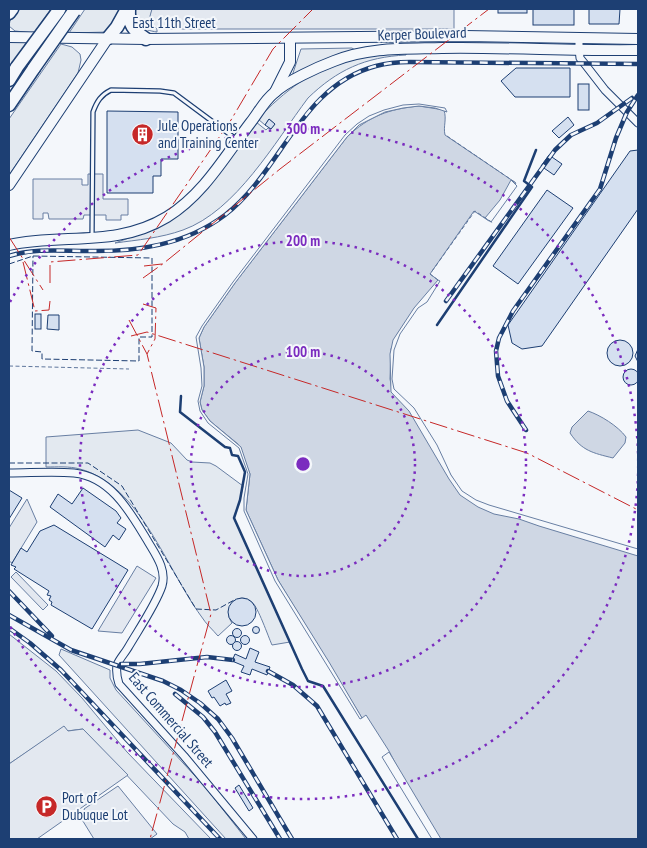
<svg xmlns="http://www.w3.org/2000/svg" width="647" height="848" font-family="'PT Sans Narrow',sans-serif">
<rect width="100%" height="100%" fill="#f4f7fb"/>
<g fill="#e3e9f0" stroke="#687fa3">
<polygon points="20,9 51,9 34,33 15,31 9,26 10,21"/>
<polygon points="85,9 120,9 108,32 69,33"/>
<path d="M135,9h17c-2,9 -1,13 5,20v3c-14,-2 -25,-7 -22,-23z"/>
<polygon points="9,42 28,42 9,69"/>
<polygon points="61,44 72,47 80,54 81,60 78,73 9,175 9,119"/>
<polygon points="352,48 355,50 292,76 301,49"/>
<path d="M406,51v4c-41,2 -69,15 -98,43 -33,44 -72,113 -125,132 -22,8 -46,10 -68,13l36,-13 42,-27 25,-28 38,-53 10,8 2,-2 3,1 4,-5 -6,-5 -4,6 -7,-6c25,-27 57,-52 94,-60 17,-4 36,-5 54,-8z"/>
<path d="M138,430l33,13 16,17 5,2 18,1 6,3 27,20 -3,14 -6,18 56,124 -18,3c-4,-9 -14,-38 -20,-43 -14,-12 -31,6 -20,21l-14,13c-5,-6 -12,-12 -17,-20 -34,-46 -61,-131 -121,-147 -11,-3 -23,-2 -34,-2v-30z"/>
<polygon points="9,634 56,671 82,698 127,752 211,839 189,839 185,832 173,824 83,729 67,731 64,727 9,764"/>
<polygon points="61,649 110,670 110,678 116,690 206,788 246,839 226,839 59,655"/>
</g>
<g fill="#e3e8f0" stroke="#687fa3">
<polygon points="152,9 454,9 454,29 157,29 151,23 150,16"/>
<polygon points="88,174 103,174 103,199 128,199 128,215 121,215 121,220 106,220 106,215 84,215 83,219 49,219 48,213 43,213 43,219 33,219 33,179 82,179 82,185 88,185"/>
<polygon points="27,499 37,522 12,563 9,561 9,528"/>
<polygon points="137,566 156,578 122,633 98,631"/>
<polygon points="16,572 48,605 43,610 11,577"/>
<polygon points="64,726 68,731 83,729 128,775 37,839 9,839 9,764"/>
<polygon points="118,786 157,834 150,839 94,839 81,818 86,815 84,809"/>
</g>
<g fill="#cfd7e4" stroke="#687fa3">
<path d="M419,106l25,4c3,10 -1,16 1,25l71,48 -27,38 -15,-10 -44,63 8,6 -13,21 -8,5 -19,27 -7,16 -1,30 2,11 19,19 50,83 13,10 164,49v288h-203l-46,-88 -23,-36 -4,3 -84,-138 -32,-70 4,-36 -12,-30 -28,-23 -8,-11 -2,-8 4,-16v-19l-5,-29 5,-11 31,-44 112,-146c22,-21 42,-28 72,-31z"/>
<path d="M588,411c12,4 30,15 38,26l-1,6 -12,15c-20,-5 -31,-7 -43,-25l2,-6z"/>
</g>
<g fill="#f4f7fb" stroke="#687fa3">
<polygon points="419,104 445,108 447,112 435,108 419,106 403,108 385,112 359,125 347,137 235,283 204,327 199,338 204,367 204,386 200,402 202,410 210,421 241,447 250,474 246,510 278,580 329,662 362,718 360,719 275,581 244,511 244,498 248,474 239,448 208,423 200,411 198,401 202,386 201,368 196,337 202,326 233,282 345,135 357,124 369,116 384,110 403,105"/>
<polygon points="511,180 517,186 491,222 485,218 500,200"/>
<polygon points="438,280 440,281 427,302 418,308 400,334 394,350 392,379 394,389 414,408 437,445 451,475 462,491 476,500 489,505 638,549 638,556 539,526 519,519 494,514 478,507 460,495 449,479 409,411 391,392 390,354 393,340 414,308"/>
<polygon points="389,752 441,839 432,839 382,757"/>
</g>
<g fill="#d5e0f0" stroke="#1d3f73">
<rect x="498" y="9" width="29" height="4"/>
<rect x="533" y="9" width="41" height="16"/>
<polygon points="589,9 620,9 619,24 589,24"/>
<polygon points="516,68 570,68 570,97 515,97 501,81"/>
<rect x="578" y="84" width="11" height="26"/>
<polygon points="107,111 178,112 178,159 161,159 161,176 153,176 153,193 107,193"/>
<polygon points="568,117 574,125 559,138 552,131"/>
<polygon points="269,119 275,124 271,129 265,125"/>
<polygon points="638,150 638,209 542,346 522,349 512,343 508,325 630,151"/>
<polygon points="549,155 562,164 554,175 541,166"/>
<polygon points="547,190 573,208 518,284 493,266"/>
<rect x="35" y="314" width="6" height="15"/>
<polygon points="48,315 59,315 59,330 47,329"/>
<circle cx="620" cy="353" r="13"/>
<polygon points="638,349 638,362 635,356"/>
<circle cx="631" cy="377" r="8"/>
<polygon points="83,488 116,511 121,518 117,523 126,529 119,540 113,535 105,547 50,507 58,494 72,504"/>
<polygon points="9,490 22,498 9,519"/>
<polygon points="54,525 128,570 92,629 51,605 52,602 49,600 51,596 47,595 49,591 14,569 16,567 11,565 21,548 27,552 40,531"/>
<circle cx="242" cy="612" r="14"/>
<circle cx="256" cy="630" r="3.5"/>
<circle cx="237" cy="633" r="4.5"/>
<circle cx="231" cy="640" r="4.5"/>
<circle cx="245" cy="640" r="4.5"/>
<circle cx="237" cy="646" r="4.5"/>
<polygon points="250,648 259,652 255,662 270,667 267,675 252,669 250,675 241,672 244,666 232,661 235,654 246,659"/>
<polygon points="226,680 232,691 226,694 231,703 226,705 225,703 220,706 214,697 212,698 208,691"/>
<polygon points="239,785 253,808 249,811 235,788"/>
</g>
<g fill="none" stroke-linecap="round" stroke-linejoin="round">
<defs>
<path id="service" d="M92,236l1,-124c4,-11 8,-17 18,-22l49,1 14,2 62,46"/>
<g id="minor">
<polyline points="579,38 579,49 580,58 584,63 605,90 638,123"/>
<path d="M9,473c21,0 44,-2 65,0 37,4 56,39 73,67 8,14 20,29 15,46 -6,18 -23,43 -33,60 -3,6 -10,13 -12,19 -1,7 0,13 2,19l65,72 69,83"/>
</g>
<g id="secondary">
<polyline points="9,37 146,39 465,36 638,39"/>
<polyline points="275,92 290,62 290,38"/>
<polyline points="9,185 108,38"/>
<path d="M9,245c54,-12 107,3 158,-28 37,-23 58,-61 84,-95 7,-9 14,-22 23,-29 13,-12 44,-26 60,-32 35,-14 71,-12 108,-13 65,-1 131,3 196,2"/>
</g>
<g id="motorway">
<path d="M129,9c-1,15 5,22 17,30"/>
<polyline points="9,13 12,9"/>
<polyline points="108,38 117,27 127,9"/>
<polyline points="9,80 17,67"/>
<polyline points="9,105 34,68"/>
</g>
</defs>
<use href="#service" stroke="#1d3f73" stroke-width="5.5"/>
<use href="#minor" stroke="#1d3f73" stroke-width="9"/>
<use href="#secondary" stroke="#1d3f73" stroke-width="12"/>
<use href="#motorway" stroke="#1d3f73" stroke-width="15"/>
<g stroke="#5e769c" stroke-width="1" stroke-dasharray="4 2.5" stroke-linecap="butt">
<polyline points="447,136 516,183"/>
<polyline points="438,280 430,274 475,211 493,223"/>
<polyline points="9,366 129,369"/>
</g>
<use href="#service" stroke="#f4f7fb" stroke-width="3"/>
<use href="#minor" stroke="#f4f7fb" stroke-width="7"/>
<use href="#secondary" stroke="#f4f7fb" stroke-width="10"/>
<use href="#motorway" stroke="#f4f7fb" stroke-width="12"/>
<defs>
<g id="rail">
<path d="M9,256c26,-8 52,-5 79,-5 49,1 97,-6 137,-36 57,-44 75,-129 151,-149 11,-3 23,-4 34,-4l228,2"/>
<polyline points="446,301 555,150 571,135 597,123 632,98"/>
<polyline points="526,430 507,401 498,376 496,351 499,338 513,311 600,189 616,138 627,112 638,95"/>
<polyline points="9,591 52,636"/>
<polyline points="9,615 71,650 163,681 181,690 200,703 218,719 232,738 292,839"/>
<polyline points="9,628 30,643 61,670 220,839"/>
<polyline points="121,664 140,664 207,657 233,660"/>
<polyline points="268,671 293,685 317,706 397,839"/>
<polyline points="175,694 203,717 215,732 280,839"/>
</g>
</defs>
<use href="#rail" stroke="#1d3f73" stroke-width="4.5"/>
<use href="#rail" stroke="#f4f7fb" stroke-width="2.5" stroke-dasharray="8" stroke-linecap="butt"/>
<defs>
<g id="motorway-bridge">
<polyline points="17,67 59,10"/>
<polyline points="34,68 74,11"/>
</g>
</defs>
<use href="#motorway-bridge" stroke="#1d3f73" stroke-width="15" stroke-linecap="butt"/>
<use href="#motorway-bridge" stroke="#f4f7fb" stroke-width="12"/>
<g stroke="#1d3f73" stroke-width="1" stroke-dasharray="6 2.5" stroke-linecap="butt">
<polygon points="33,256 152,258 152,337 139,337 139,361 42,359 42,352 32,351"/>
<polyline points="9,264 33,256"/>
<polyline points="9,463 88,463 122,486 196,609 216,610 236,599"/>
</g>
<g stroke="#1d3f73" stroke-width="2.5">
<polyline points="437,325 532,187 524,181 536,150"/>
<polyline points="181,396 180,412 225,447 230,448 232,455 238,456 245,472 240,500 234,518 302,669 308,681 323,686 418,839"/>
</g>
<g stroke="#c62828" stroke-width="1" stroke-dasharray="18 4 2.5 4" stroke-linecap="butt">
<polyline points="9,237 43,290"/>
<polyline points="23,262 35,311 49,310 50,301"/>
<polyline points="144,266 162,264"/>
<polyline points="143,278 164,263 280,169 489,9"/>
<polyline points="50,283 50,262 138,255 231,120 273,49 313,9"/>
<polyline points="143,304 156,308 155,339 147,354"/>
<polyline points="129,320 147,354 211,614 150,839"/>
<polyline points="131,336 147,332 527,453 638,510"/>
</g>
</g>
<g fill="none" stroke="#7b2cbf" stroke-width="2.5" stroke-dasharray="2.5 5">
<circle cx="303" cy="464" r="112"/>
<circle cx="303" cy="464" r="223"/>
<path d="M10 302A335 335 0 1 1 10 626"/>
</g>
<defs>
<symbol id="building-disc" viewBox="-11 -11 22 22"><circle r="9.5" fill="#c62828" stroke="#f4f7fb"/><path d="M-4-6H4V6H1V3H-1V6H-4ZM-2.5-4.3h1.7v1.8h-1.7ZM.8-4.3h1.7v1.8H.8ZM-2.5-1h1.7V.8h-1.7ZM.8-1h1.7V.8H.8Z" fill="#fff"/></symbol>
<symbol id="parking-disc" viewBox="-11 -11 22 22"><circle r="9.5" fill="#c62828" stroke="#f4f7fb"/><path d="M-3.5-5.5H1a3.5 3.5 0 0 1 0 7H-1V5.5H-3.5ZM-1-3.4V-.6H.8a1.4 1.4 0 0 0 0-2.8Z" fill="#fff"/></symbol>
</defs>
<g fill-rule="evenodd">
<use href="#building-disc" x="130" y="122" width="25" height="25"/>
<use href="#parking-disc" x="34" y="794" width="25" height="25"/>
</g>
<g text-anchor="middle" stroke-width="4" stroke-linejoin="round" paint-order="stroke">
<g font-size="15" fill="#1d3f73" stroke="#f4f7fb">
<text x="174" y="28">East 11th Street</text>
<text transform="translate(422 34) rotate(-2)" y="5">Kerper Boulevard</text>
<text transform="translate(171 720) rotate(49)" y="5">East Commercial Street</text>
</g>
<g font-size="15" fill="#1d3f73" stroke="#f4f7fb" text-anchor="start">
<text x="158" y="131">Jule Operations<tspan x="158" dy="17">and Training Center</tspan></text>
<text x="62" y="803">Port of<tspan x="62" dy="17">Dubuque Lot</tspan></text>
</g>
</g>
<circle cx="303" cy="464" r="8" fill="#7b2cbf" stroke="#f4f7fb" stroke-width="2.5"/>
<g font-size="15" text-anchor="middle" font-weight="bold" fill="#7b2cbf" stroke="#f4f7fb" stroke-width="4" stroke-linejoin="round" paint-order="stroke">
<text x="303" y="134">300 m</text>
<text x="303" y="246">200 m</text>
<text x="303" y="357">100 m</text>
</g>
<rect width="647" height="848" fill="none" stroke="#1d3f73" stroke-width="20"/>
</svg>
